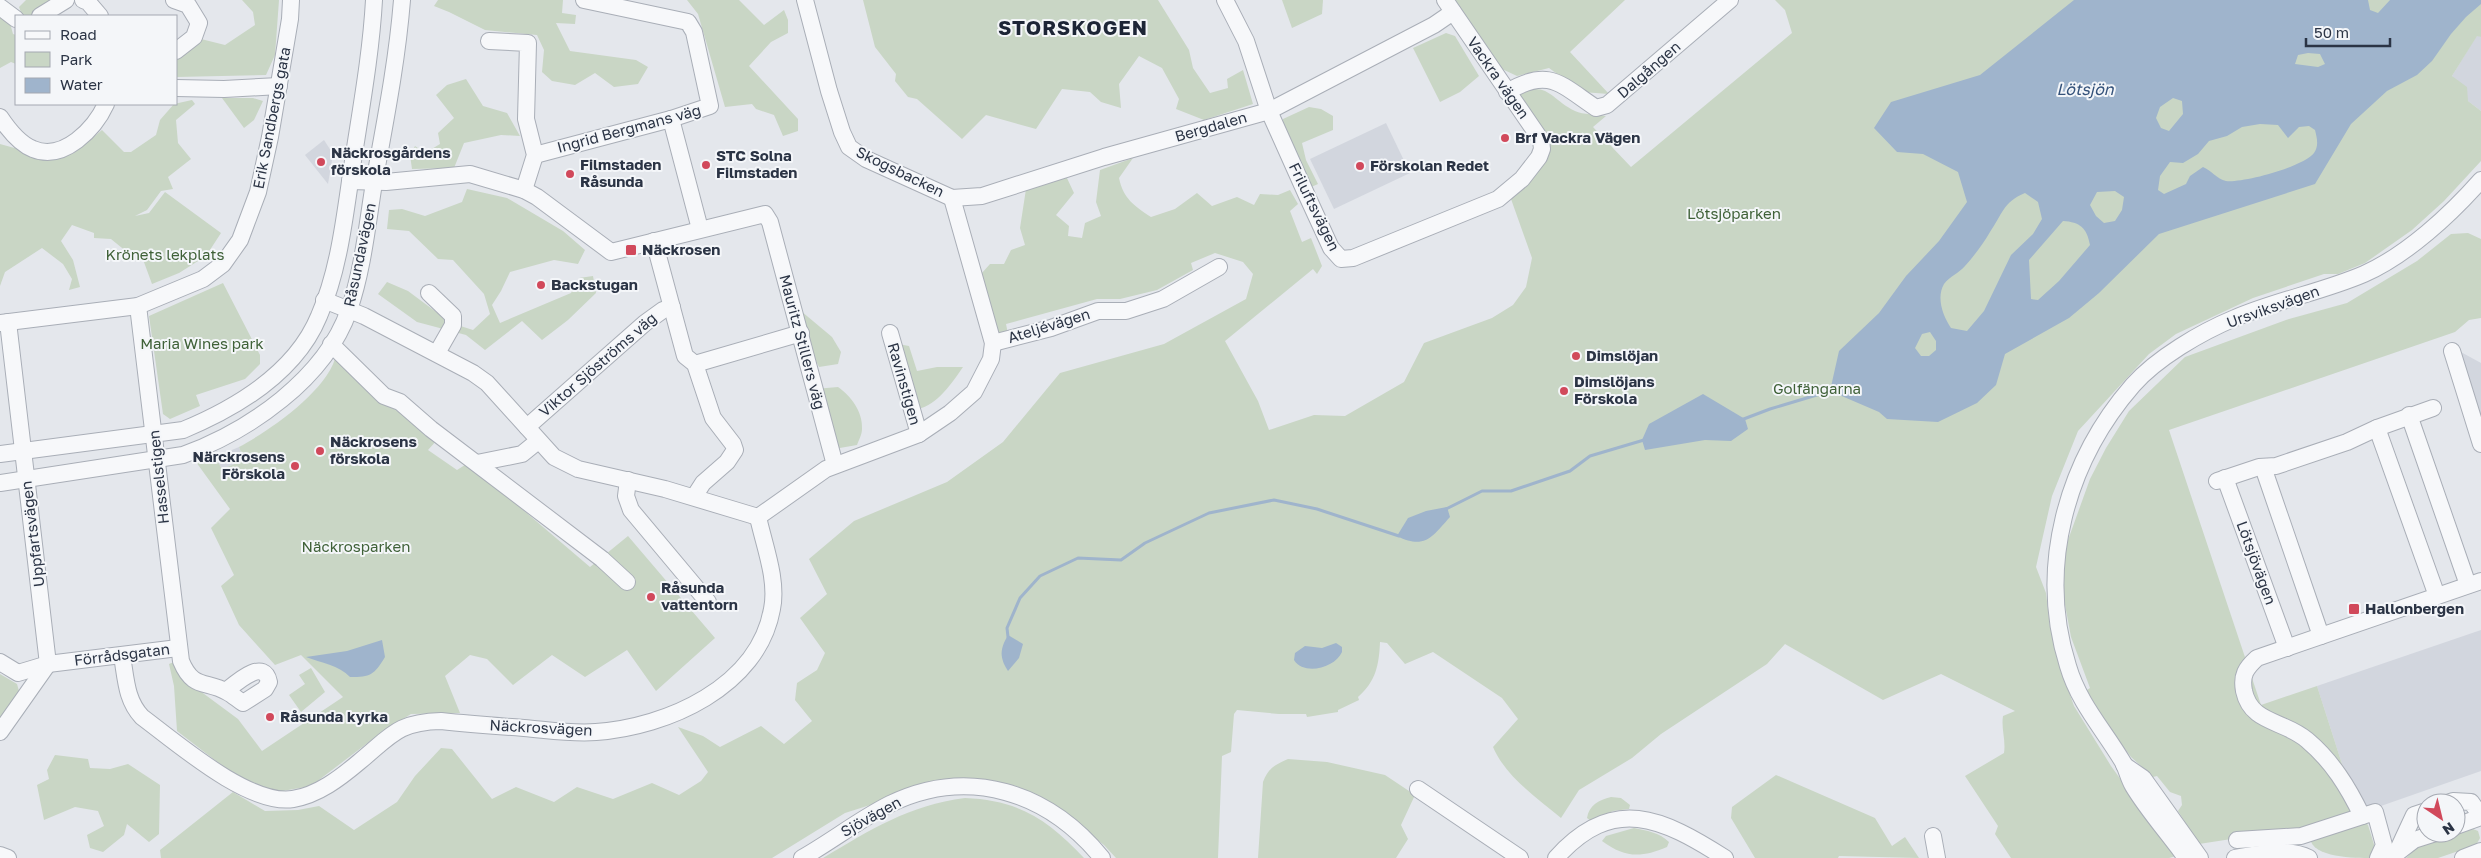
<svg xmlns="http://www.w3.org/2000/svg" width="2481" height="858" font-family="'Golos Text',sans-serif">
<rect width="100%" height="100%" fill="#e4e7ec"/>
<g fill="#d2d6de">
<polygon points="2477,35 2481,37 2481,111 2468,101 2452,76"/>
<polygon points="1386,123 1410,173 1334,209 1310,159"/>
<polygon points="324,140 333,154 328,184 305,155"/>
<polygon points="2459,351 2481,363 2481,416"/>
<polygon points="239,447 244,460 222,469 215,457"/>
<polygon points="2481,630 2481,771 2358,814 2317,686"/>
</g>
<g fill="#c9d6c5">
<polygon points="26,0 54,0 31,16 22,15 19,7"/>
<polygon points="242,0 279,0 275,55 266,75 176,77 176,60 201,39 225,45 255,25 253,12"/>
<polygon points="438,0 563,0 562,13 576,15 575,24 556,23 570,51 636,60 648,67 638,84 614,87 595,73 575,85 552,81 542,72 544,50 537,35 485,30 449,12 434,6"/>
<polygon points="687,0 739,0 764,25 784,10 788,20 788,33 771,42 749,66 798,119 798,131 783,136 774,115 756,109 752,104 725,107 698,14"/>
<polygon points="863,0 1158,0 1189,50 1193,68 1210,93 1228,88 1227,79 1243,70 1253,104 1204,120 1176,109 1179,99 1162,68 1139,56 1119,84 1121,108 1101,102 1090,92 1062,89 1036,129 986,115 962,139 917,99 908,97 895,81 896,74 875,47"/>
<polygon points="1282,0 1323,0 1322,14 1292,28"/>
<polygon points="1455,0 1625,0 1570,52 1609,94 1582,92 1549,68 1517,76 1502,69"/>
<path d="M1775,0h706v37l-4,-1 -25,40 15,11 1,14 13,10v50l-37,40 -32,29 -47,33 -27,11h-14l-71,24 -77,36 -27,20 -71,77 -26,65 -16,71 10,26 4,34 10,40 14,39 37,60 65,90 -7,2h-158l-16,-24 3,-8 -33,-50 39,-23c2,-13 -3,-24 -1,-37l12,-5 -74,-37 -58,26 -98,-56 -18,20 -106,70 -29,24 -53,32 -18,28c-25,-21 -55,-41 -68,-71l25,-28 -16,-21 -69,-46 -28,12 -18,-21 -7,-1c-1,23 -4,39 -22,55l1,3 -21,10v2l-31,5 -1,-3h-27l-42,-4 -3,4 -3,38 -9,4 -4,102h-102l-12,-13 -61,-47 -27,-12 -33,-7h-31l-107,34 -73,45h-611l-1,-8 73,-58 32,19 33,-1 21,-4 35,24 43,-28 18,-26 26,-28 11,1 40,50 24,-12 38,15 23,-15 36,12 39,-16 27,12 22,-14 7,-9 -30,-45 25,9 17,11 41,-21 23,18 28,-23 -17,-21 2,-17 20,-13 8,-17 -25,-35 27,-24 -18,-35 45,-38 93,-39 56,-40 57,-69 104,-29 82,-45 7,-25 -10,-12 -28,-9 -24,10 2,7 -36,20 -37,9h-23l-91,25 2,10 -9,3 -18,-63 9,-10h14l7,-14 14,-5 -5,-17 6,-39 40,-13 8,17 -18,22 13,11 -1,10 14,2 3,-15 16,-7 -5,-14 4,-32 33,-12 -14,20c4,20 15,28 32,39l24,-8 22,-16 15,13 25,-9 17,8 6,-11 18,1 12,-5 8,14 -8,7 12,31 9,-4 11,28 -5,8 -4,-5 -88,72 33,60 11,29 45,-15 31,1 59,-34 20,-39 68,-25 21,-13 13,-18 6,-29 -21,-59 34,-45 -28,-61c32,-12 32,5 58,18 8,4 22,3 31,5l-13,11 38,40 161,-134 -7,-23z"/>
<polygon points="0,12 8,16 13,34 16,35 16,64 11,62 0,68"/>
<polygon points="1446,33 1455,36 1479,76 1460,92 1440,102 1413,48"/>
<polygon points="466,79 483,106 507,113 520,136 501,135 464,143 454,168 412,169 410,155 415,146 425,153 440,144 438,133 454,118 436,95 447,85"/>
<polygon points="222,98 253,98 263,101 254,120 244,128"/>
<polygon points="192,100 195,104 176,120 178,143 191,159 168,177 173,189 161,191 147,210 135,216 149,213 165,192 221,233 206,256 179,273 152,284 141,254 138,261 111,239 94,238 94,233 72,225 61,241 73,260 80,287 69,290 72,279 63,264 42,248 5,272 0,286 0,144 54,159 74,153 102,130 124,152 131,152 156,135 160,120 174,104"/>
<polygon points="1309,107 1321,109 1333,116 1333,130 1302,143 1306,160 1318,184 1309,188 1282,126 1283,119"/>
<polygon points="467,189 507,198 563,231 585,250 578,264 554,260 510,272 501,291 492,305 500,323 571,293 579,278 593,276 596,293 568,320 542,340 522,321 485,350 466,335 417,322 378,294 387,282 408,291 451,323 473,330 490,314 484,294 453,260 438,259 409,231 387,229 389,210 402,209 425,216 462,202"/>
<polygon points="2468,233 2481,239 2481,318 2469,320 2455,332 2169,430 2261,705 2317,686 2358,814 2296,829 2199,844 2178,811 2182,805 2181,796 2170,792 2157,776 2153,777 2131,757 2104,721 2087,690 2090,688 2071,637 2060,578 2068,540 2090,479 2106,448 2129,411 2185,357 2289,319 2347,303 2417,261 2451,234"/>
<polygon points="223,283 260,355 260,364 245,379 196,395 200,406 170,419 163,414 149,316"/>
<polygon points="801,311 832,337 841,352 838,364 819,367 813,355"/>
<path d="M898,344l11,2 8,25 20,-4h26c-11,16 -26,38 -45,42z"/>
<path d="M335,359l38,37 47,29 17,15 -9,10 29,20 11,-7 122,104 38,-31 87,102 -59,53 -29,-41 -42,27 -33,-22 -39,30 -26,-26 -17,-4 -25,21 15,37 -49,1 -29,18 -71,54 -40,7 -29,-12 -65,-50 -3,-45 -5,-22 5,-2 18,23 46,34 24,32 81,-54 -42,-42 -26,10 -36,-40 -18,-39 13,-11 -23,-47 19,-19 -34,-47 19,-5 7,12 22,-9 -5,-13c30,-16 85,-54 96,-88z"/>
<path d="M838,387c13,9 25,25 24,42 0,5 -3,11 -5,16l-23,4 -19,-60z"/>
<polygon points="311,668 325,692 301,712 289,695 305,684 299,675"/>
<polygon points="0,674 17,684 19,691 0,719"/>
<polygon points="55,755 88,759 90,768 110,769 128,764 160,785 159,834 149,842 127,824 124,835 103,852 90,848 87,835 104,826 98,811 75,807 44,820 37,785 49,779 47,770"/>
<path d="M1288,759l39,3 58,13 30,20 -14,30 7,14 -12,19h-138l5,-76c5,-14 12,-17 25,-23z"/>
<polygon points="1776,775 1875,818 1892,846 1905,837 1919,858 1839,856 1838,858 1755,858 1731,818 1732,807"/>
<path d="M1611,797l10,1 9,7 -1,4 -16,2 -22,10 -4,-3c2,-13 12,-18 24,-21z"/>
<path d="M965,798c54,2 83,22 119,60h-261c47,-28 86,-53 142,-60z"/>
<path d="M2362,819l6,6 9,29 -5,4c-17,0 -60,0 -62,-20z"/>
<path d="M1634,828c13,3 25,4 35,14l-2,5c-26,11 -42,11 -65,-6l4,-5z"/>
<polygon points="2473,829 2478,831 2480,838 2476,845 2438,858 2406,858 2416,848"/>
</g>
<g fill="#9fb4cc" fill-rule="evenodd">
<path d="M2074,0h294l2,10 8,3 12,-13h91v4l-15,13 -15,17 -19,27 -15,14 -30,16 -36,33 -36,60 -156,50 -60,59 -30,25 -64,36 -9,31 -19,18 -39,19 -51,-3 -8,-7 -49,-21 9,-40 40,-38 27,-37 33,-35 28,-39 -9,-30 -35,-18 -26,-2 -23,-24 17,-26 89,-27zM2308,53l12,1 5,10 -7,3 -23,-3 3,-9zM2173,98l9,3 1,13 -14,17 -8,-3 -5,-10 4,-11zM2260,124l18,1 10,13 11,-11 10,-1 6,4c2,8 4,16 -1,23 -11,14 -71,30 -88,28 -9,-2 -15,-11 -23,-14l-13,9 -4,8 -22,10 -6,-4 2,-14 10,-14 13,1 15,-9 11,-13 18,-5 15,-9zM2115,191l9,6 -2,13 -7,11 -11,2 -8,-7 -6,-11 7,-13zM2025,193l13,9 4,17 -9,15 -22,21 -27,56 -17,20 -16,-3c-8,-12 -15,-30 -7,-44 5,-7 15,-11 21,-18 9,-10 18,-22 25,-34 12,-17 13,-30 35,-39zM2063,221c17,1 24,7 27,24l-31,36 -21,19 -7,-1 -2,-39zM1930,332l6,9v9l-7,6h-8l-6,-8 7,-14z"/>
<polygon points="1703,394 1745,419 1748,429 1731,441 1705,440 1645,450 1642,440 1649,424"/>
<path d="M1447,507l3,10c-18,20 -25,33 -53,19l11,-18 18,-7z"/>
<path d="M1008,635l15,9 -4,14 -11,13c-9,-14 -8,-22 0,-36z"/>
<path d="M382,640l3,17c-11,18 -14,20 -35,20 -11,-12 -29,-14 -44,-20l41,-6z"/>
<path d="M1336,643l6,4v5c-7,16 -38,24 -48,8l1,-7 10,-7 17,2z"/>
</g>
<g fill="none" stroke-linecap="round" stroke-linejoin="round">
<g stroke="#9fb4cc" stroke-width="3">
<polyline points="1741,420 1770,409 1830,391"/>
<polyline points="1446,509 1482,491 1511,491 1570,471 1590,456 1644,440"/>
<polyline points="1008,637 1007,628 1020,598 1040,576 1078,558 1121,560 1145,543 1209,513 1274,500 1317,509 1399,536"/>
</g>
<defs>
<g id="minor">
<polyline points="83,0 88,2 100,16"/>
<polyline points="174,0 188,5 199,23 194,37 176,51"/>
<polyline points="805,0 829,91 842,132 849,147 866,159 952,198 982,196 1104,157 1269,111 1434,25 1453,12"/>
<polyline points="1225,0 1246,41 1269,111 1308,198 1331,248 1341,259 1353,258 1498,199 1522,179 1539,157 1542,149 1541,140 1445,0"/>
<polyline points="0,7 16,19"/>
<polyline points="40,16 66,0"/>
<polyline points="489,41 528,43 526,119 535,155 524,190"/>
<polyline points="176,88 224,89 279,86"/>
<path d="M1507,92c42,-25 53,-8 89,16l11,-3 123,-105"/>
<path d="M0,117c8,12 20,27 33,32 31,13 62,-21 73,-45"/>
<polyline points="671,119 700,229"/>
<polyline points="535,155 671,119 710,106 694,32 688,22 584,0"/>
<polyline points="350,181 386,182 470,174 524,190 537,197 611,252 765,214 770,222 835,465"/>
<polyline points="654,241 685,356 695,364 713,418 733,444 735,450 727,462 703,483 694,497"/>
<polyline points="429,293 453,316 453,325 437,353"/>
<polyline points="324,300 364,316 473,373 487,383 554,457 578,469 665,489 758,517"/>
<path d="M138,306l43,355c12,29 25,19 46,31 6,3 11,8 16,11l22,-14 4,-7c-5,-25 -33,1 -43,9"/>
<polyline points="0,323 138,306 203,279 223,264 240,240 258,192 270,137 290,19 291,0"/>
<polyline points="890,333 919,434"/>
<polyline points="993,343 1051,328 1098,311 1126,311 1163,299 1219,267"/>
<polyline points="331,344 384,396 400,402 431,429 602,559 627,582"/>
<polyline points="2452,351 2481,444"/>
<polyline points="695,364 801,333"/>
<polyline points="2409,415 2468,585"/>
<polyline points="527,427 645,323 663,310 672,307"/>
<polyline points="2377,428 2437,596"/>
<path d="M0,454l183,-24c53,-22 113,-58 136,-114 21,-48 26,-103 34,-155 8,-53 18,-107 21,-161"/>
<polyline points="477,463 522,454 538,441"/>
<polyline points="2263,467 2321,636"/>
<polyline points="2225,478 2287,648"/>
<polyline points="628,480 626,496 631,510 708,602"/>
<polyline points="2217,481 2259,467 2276,466 2347,442 2377,428 2433,408"/>
<path d="M0,483l183,-28c66,-24 142,-76 166,-145 14,-41 18,-84 25,-127 11,-61 23,-121 28,-183"/>
<polyline points="758,517 826,469 919,434 950,413 974,392 991,359 993,343 952,198"/>
<path d="M122,656c4,23 4,44 20,61 35,26 107,89 151,82 25,-4 47,-21 66,-37 32,-26 38,-40 82,-41 28,3 55,5 83,7 24,2 48,6 72,4 71,-5 162,-45 176,-123 6,-29 -8,-64 -14,-92"/>
<polyline points="0,662 18,673 48,664 178,648"/>
<polyline points="0,732 48,664 8,322"/>
<polyline points="2124,765 2143,778 2200,858"/>
<polyline points="1418,789 1520,858"/>
<polyline points="2447,803 2453,801 2471,802 2481,816"/>
<path d="M2362,816c-14,-29 -30,-55 -55,-76 -23,-20 -56,-16 -63,-49 -3,-16 2,-23 13,-33l224,-77"/>
<polyline points="2456,826 2481,817"/>
<polyline points="1933,836 1937,858"/>
<polyline points="2237,840 2301,836 2375,812 2384,845 2378,858"/>
<polyline points="2397,853 2414,840 2436,833"/>
<polyline points="0,855 8,858"/>
<path d="M802,858c30,-17 58,-39 88,-54 79,-38 158,-12 212,54"/>
<path d="M1556,858c57,-64 106,-40 169,0"/>
<path d="M2186,858c-17,-24 -38,-47 -53,-72 -4,-7 -6,-15 -9,-22 -19,-33 -45,-60 -56,-98 -31,-98 -2,-204 65,-281 24,-27 68,-53 102,-67 42,-18 87,-26 129,-44 43,-19 87,-60 117,-94"/>
<path d="M2235,858c23,-4 52,-11 74,0"/>
<polyline points="2394,858 2414,815 2426,811"/>
<polyline points="2463,858 2481,851"/>
</g>
</defs>
<use href="#minor" stroke="#a9aeb7" stroke-width="18"/>
<use href="#minor" stroke="#f7f8fa" stroke-width="16"/>
</g>
<g fill="#d1495b" stroke="#f4f6f9" stroke-width="2">
<circle cx="1505" cy="138" r="5"/>
<circle cx="321" cy="162" r="5"/>
<circle cx="706" cy="165" r="5"/>
<circle cx="1360" cy="166" r="5"/>
<circle cx="570" cy="174" r="5"/>
<rect x="625" y="244" width="12" height="12" rx="2.5"/>
<circle cx="541" cy="285" r="5"/>
<circle cx="1576" cy="356" r="5"/>
<circle cx="1564" cy="391" r="5"/>
<circle cx="320" cy="451" r="5"/>
<circle cx="295" cy="466" r="5"/>
<circle cx="651" cy="597" r="5"/>
<rect x="2348" y="603" width="12" height="12" rx="2.5"/>
<circle cx="270" cy="717" r="5"/>
</g>
<g text-anchor="middle" stroke-width="4" stroke-linejoin="round" paint-order="stroke">
<g font-size="15" fill="#2b3445" stroke="#f4f6f9">
<text transform="translate(1649 70) rotate(-41)" y="5">Dalgången</text>
<text transform="translate(1498 78) rotate(55)" y="5">Vackra vägen</text>
<text transform="translate(272 118) rotate(-79)" y="5">Erik Sandbergs gata</text>
<text transform="translate(1211 127) rotate(-16)" y="5">Bergdalen</text>
<text transform="translate(629 129) rotate(-15)" y="5">Ingrid Bergmans väg</text>
<text transform="translate(900 172) rotate(26)" y="5">Skogsbacken</text>
<text transform="translate(1314 207) rotate(64)" y="5">Friluftsvägen</text>
<text transform="translate(360 255) rotate(-78)" y="5">Råsundavägen</text>
<text transform="translate(2273 307) rotate(-20)" y="5">Ursviksvägen</text>
<text transform="translate(1049 326) rotate(-17)" y="5">Ateljévägen</text>
<text transform="translate(802 342) rotate(75)" y="5">Mauritz Stillers väg</text>
<text transform="translate(598 365) rotate(-41)" y="5">Viktor Sjöströms väg</text>
<text transform="translate(904 384) rotate(74)" y="5">Ravinstigen</text>
<text transform="translate(159 477) rotate(-96)" y="5">Hasselstigen</text>
<text transform="translate(33 534) rotate(-97)" y="5">Uppfartsvägen</text>
<text transform="translate(2256 563) rotate(70)" y="5">Lötsjövägen</text>
<text transform="translate(122 655) rotate(-7)" y="5">Förrådsgatan</text>
<text transform="translate(541 728) rotate(3)" y="5">Näckrosvägen</text>
<text transform="translate(871 817) rotate(-29)" y="5">Sjövägen</text>
</g>
<g font-size="15" font-weight="bold" fill="#2b3445" stroke="#f4f6f9" text-anchor="start">
<text x="1515" y="143">Brf Vackra Vägen</text>
<text x="331" y="158">Näckrosgårdens<tspan x="331" dy="17">förskola</tspan></text>
<text x="716" y="161">STC Solna<tspan x="716" dy="17">Filmstaden</tspan></text>
<text x="580" y="170">Filmstaden<tspan x="580" dy="17">Råsunda</tspan></text>
<text x="1370" y="171">Förskolan Redet</text>
<text x="642" y="255">Näckrosen</text>
<text x="551" y="290">Backstugan</text>
<text x="1586" y="361">Dimslöjan</text>
<text x="1574" y="387">Dimslöjans<tspan x="1574" dy="17">Förskola</tspan></text>
<text x="330" y="447">Näckrosens<tspan x="330" dy="17">förskola</tspan></text>
<text x="285" y="462" text-anchor="end">Närckrosens<tspan x="285" dy="17">Förskola</tspan></text>
<text x="661" y="593">Råsunda<tspan x="661" dy="17">vattentorn</tspan></text>
<text x="2365" y="614">Hallonbergen</text>
<text x="280" y="722">Råsunda kyrka</text>
</g>
<g font-size="15" fill="#3f6138" stroke="#f4f6f9">
<text x="1734" y="219">Lötsjöparken</text>
<text x="165" y="260">Krönets lekplats</text>
<text x="202" y="349">Maria Wines park</text>
<text x="1817" y="394">Golfängarna</text>
<text x="356" y="552">Näckrosparken</text>
</g>
<g font-size="16" font-style="italic" fill="#34527a" stroke="#f4f6f9">
<text x="2085" y="95">Lötsjön</text>
</g>
<g font-size="20" font-weight="bold" letter-spacing="1" fill="#1d2536" stroke="#f4f6f9">
<text x="1073" y="35">STORSKOGEN</text>
</g>
</g>
<rect x="15" y="15" width="162" height="90" fill="#f4f6f9" stroke="#a4a8b1"/>
<rect x="25" y="31" width="25" height="8" fill="#f7f8fa" stroke="#a4a8b1"/>
<text x="60" y="40" font-size="15" fill="#2b3445">Road</text>
<rect x="25" y="52" width="25" height="15" fill="#c9d6c5" stroke="#a4a8b1"/>
<text x="60" y="65" font-size="15" fill="#2b3445">Park</text>
<rect x="25" y="78" width="25" height="15" fill="#9fb4cc" stroke="#a4a8b1"/>
<text x="60" y="90" font-size="15" fill="#2b3445">Water</text>
<g transform="translate(2441 818) rotate(145)"><circle r="24" fill="#f4f6f9" stroke="#a4a8b1"/>
<path d="M0-4L9 19L0 12L-9 19Z" fill="#d1495b"/>
<text y="-8" font-size="14" font-weight="bold" text-anchor="middle" fill="#2b3445">N</text>
</g>
<path d="M2306 38v8h84v-8" fill="none" stroke="#2b3445" stroke-width="2.5"/>
<text x="2314" y="38" font-size="15" fill="#2b3445" stroke="#f4f6f9" stroke-width="4" paint-order="stroke">50 m</text>
</svg>
